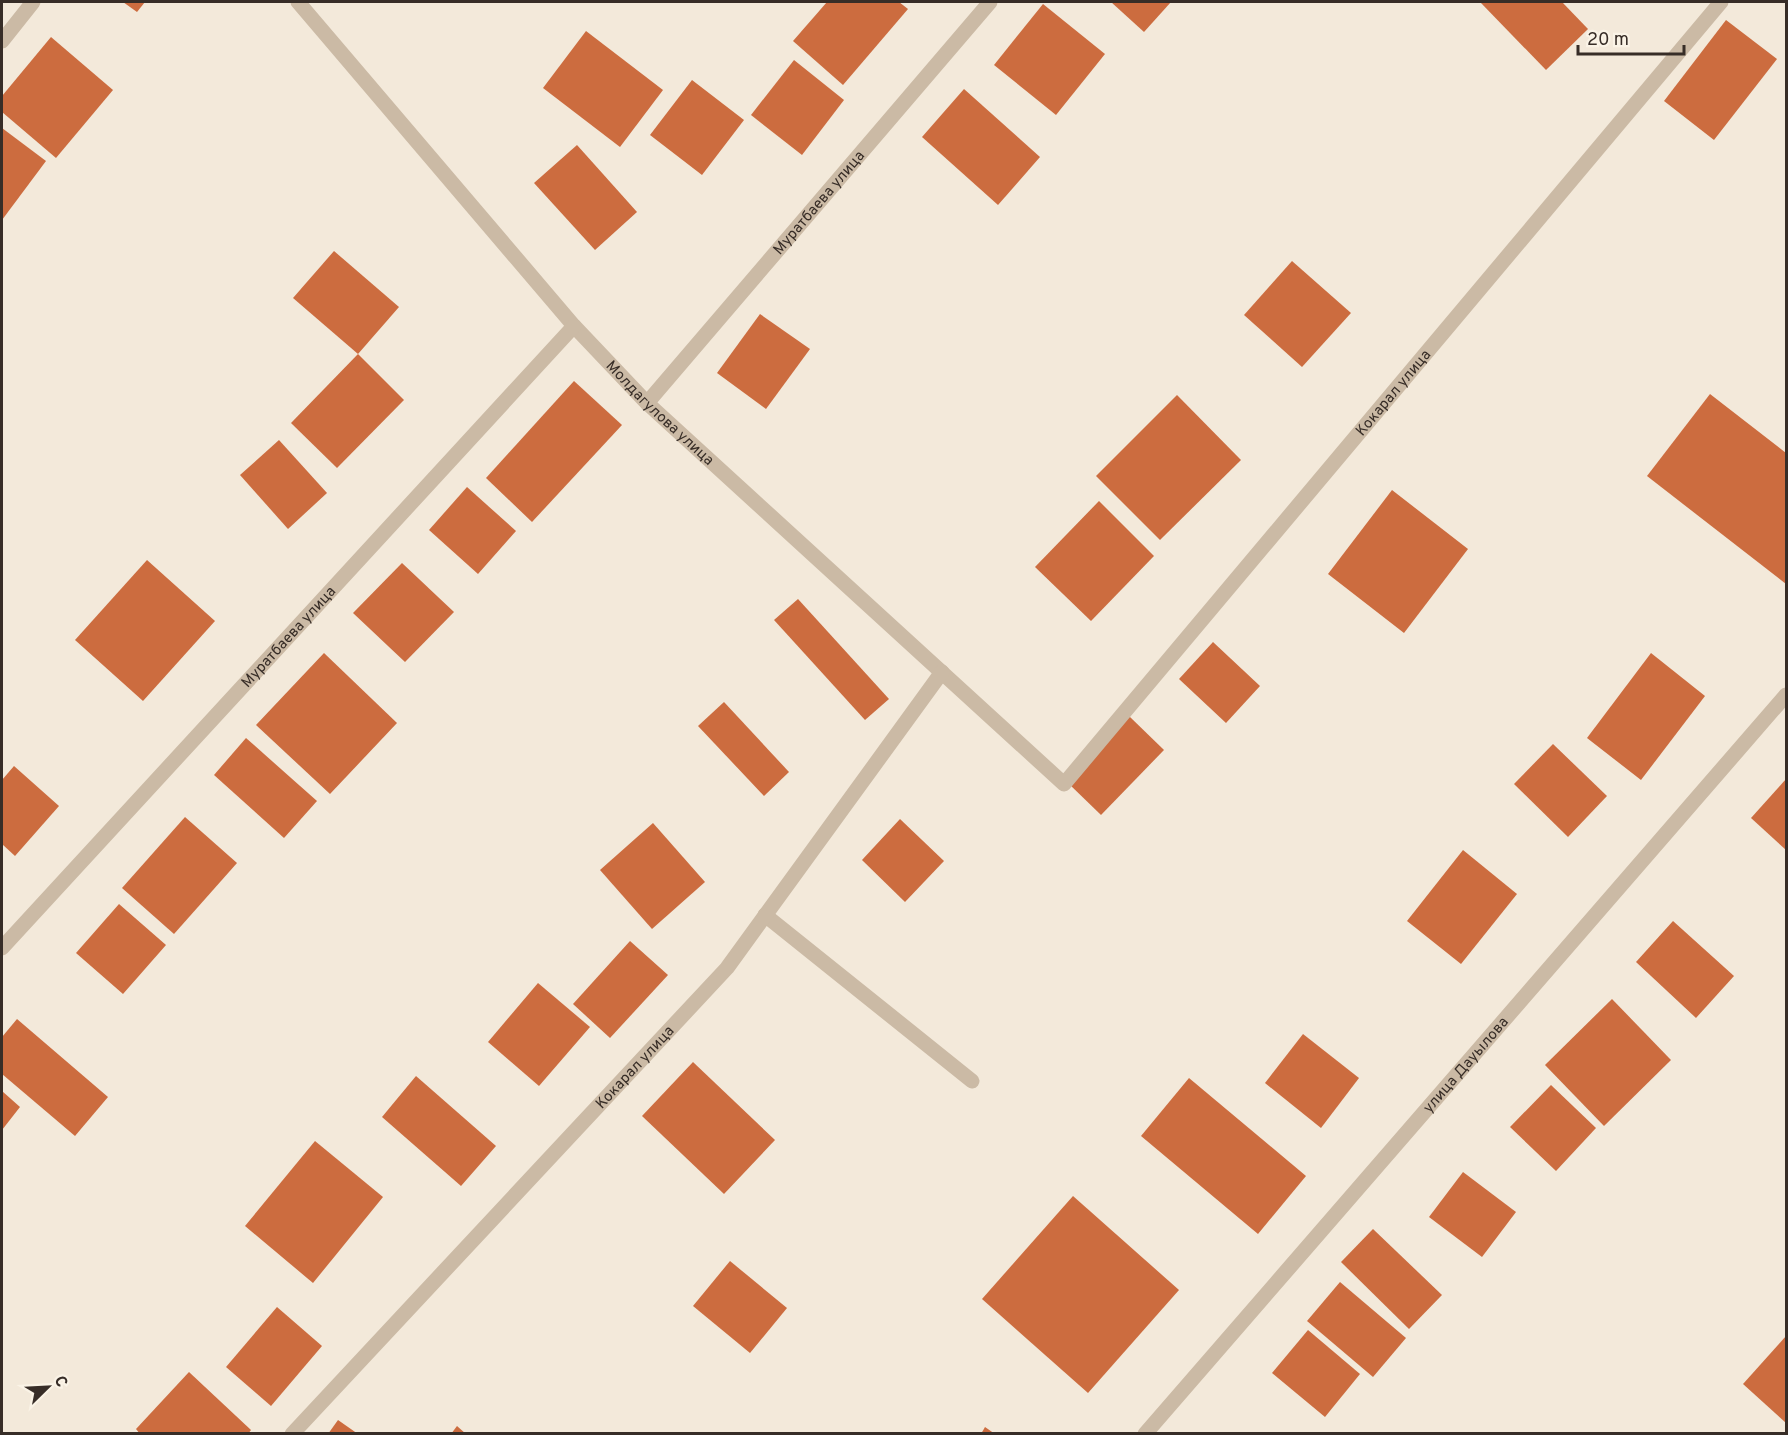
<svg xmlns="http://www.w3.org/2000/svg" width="1788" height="1435" font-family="Overpass,sans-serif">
<rect width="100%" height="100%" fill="#f3e9da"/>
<g fill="#cc6c3f">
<polygon points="123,2 145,2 137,12"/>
<polygon points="827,2 899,2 908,9 843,85 793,41"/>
<polygon points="1111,2 1171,2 1144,32"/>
<polygon points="1483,2 1562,2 1588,29 1546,70 1481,3"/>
<polygon points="1043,4 1105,54 1056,115 994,65"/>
<polygon points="1726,20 1777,59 1714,140 1664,101"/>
<polygon points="586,31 663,90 620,147 543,88"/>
<polygon points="51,37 113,90 56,158 2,112 2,96"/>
<polygon points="794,60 844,100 802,155 751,115"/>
<polygon points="692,80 744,120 702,175 650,135"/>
<polygon points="964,89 1040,157 998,205 922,137"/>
<polygon points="2,128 46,161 2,220"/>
<polygon points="577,145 637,212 595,250 534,183"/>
<polygon points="334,251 399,307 358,354 293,298"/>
<polygon points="1292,261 1351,313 1302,367 1244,315"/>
<polygon points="760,314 810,349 766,409 717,373"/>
<polygon points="358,354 404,400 337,468 291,423"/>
<polygon points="574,381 622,425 532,522 486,478"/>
<polygon points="1710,394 1786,453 1786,584 1647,476"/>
<polygon points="1177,395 1241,460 1160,540 1096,476"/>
<polygon points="279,440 327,493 288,529 240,475"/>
<polygon points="467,487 516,531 478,574 429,530"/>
<polygon points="1392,490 1468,549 1404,633 1328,574"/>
<polygon points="1099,501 1154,556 1091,621 1035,567"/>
<polygon points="147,560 215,621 143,701 75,640"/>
<polygon points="402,563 454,612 405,662 353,613"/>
<polygon points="798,599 889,699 865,720 774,620"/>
<polygon points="1213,642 1260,686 1226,723 1179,679"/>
<polygon points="324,653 397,723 330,794 256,725"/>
<polygon points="1651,653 1705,696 1641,780 1587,738"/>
<polygon points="724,702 789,772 764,796 698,726"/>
<polygon points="1129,716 1164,750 1101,815 1067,782"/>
<polygon points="246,738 317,801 284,838 214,775"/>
<polygon points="1553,744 1607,796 1568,837 1514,784"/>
<polygon points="14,766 59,806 15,856 2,844 2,780"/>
<polygon points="1786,779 1786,850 1751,818"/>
<polygon points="185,817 237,863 174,934 122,888"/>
<polygon points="900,819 944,861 905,902 862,860"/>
<polygon points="653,823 705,882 652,929 600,870"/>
<polygon points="1463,850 1517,894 1461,964 1407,921"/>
<polygon points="119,904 166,945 123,994 76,953"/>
<polygon points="1673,921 1734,976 1696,1018 1636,962"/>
<polygon points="630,941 668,975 610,1038 573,1004"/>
<polygon points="538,983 590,1027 539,1086 488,1042"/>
<polygon points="1612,999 1671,1060 1604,1126 1545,1065"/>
<polygon points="17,1019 108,1097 75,1136 2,1074 2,1037"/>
<polygon points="1303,1034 1359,1078 1321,1128 1265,1083"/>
<polygon points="693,1062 775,1140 724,1194 642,1116"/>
<polygon points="416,1076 496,1146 461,1186 382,1117"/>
<polygon points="1189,1078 1306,1176 1258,1234 1141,1136"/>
<polygon points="1551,1085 1596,1128 1556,1171 1510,1127"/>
<polygon points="2,1091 20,1107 2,1130"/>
<polygon points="315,1141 383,1197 313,1283 245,1226"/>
<polygon points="1463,1172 1516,1212 1482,1257 1429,1217"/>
<polygon points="1073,1196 1179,1290 1088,1393 982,1299"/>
<polygon points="1373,1229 1442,1295 1409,1329 1341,1262"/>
<polygon points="730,1261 787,1308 750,1353 693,1306"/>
<polygon points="1340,1282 1406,1338 1373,1377 1307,1321"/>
<polygon points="277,1307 322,1346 271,1406 226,1367"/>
<polygon points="1308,1330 1360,1374 1325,1417 1272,1373"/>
<polygon points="1786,1336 1786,1423 1743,1384"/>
<polygon points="189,1372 251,1430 248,1434 140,1434 136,1429"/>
<polygon points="338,1420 358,1434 328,1434"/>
<polygon points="457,1426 466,1434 451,1434"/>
<polygon points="985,1427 995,1434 981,1434"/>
</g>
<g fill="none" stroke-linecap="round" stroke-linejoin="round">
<g stroke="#cbbaa5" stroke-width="15">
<path id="s1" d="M298,2l276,324 73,77 417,381 657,-782"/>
<polyline points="2,41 33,2"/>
<path id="s2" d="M647,403l343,-401"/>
<polyline points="765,915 972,1081"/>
<path id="s3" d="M2,948l572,-622"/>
<path id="s4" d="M292,1434l435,-466 215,-296"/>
<path id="s5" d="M1145,1434l641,-739"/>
</g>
</g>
<g text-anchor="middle" stroke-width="6" stroke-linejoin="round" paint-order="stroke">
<g font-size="15" fill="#372d27" stroke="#faf3e6">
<text dy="5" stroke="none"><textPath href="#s2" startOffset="264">Муратбаева улица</textPath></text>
<text dy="5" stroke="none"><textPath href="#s1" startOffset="1608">Кокарал улица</textPath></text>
<text dy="5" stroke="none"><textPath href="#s1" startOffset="548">Молдагулова улица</textPath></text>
<text dy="5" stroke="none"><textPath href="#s3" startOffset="423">Муратбаева улица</textPath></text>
<text dy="5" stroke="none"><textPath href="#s5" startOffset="489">улица Дауылова</textPath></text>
<text dy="5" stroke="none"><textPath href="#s4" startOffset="502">Кокарал улица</textPath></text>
</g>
</g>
<rect width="1788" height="1435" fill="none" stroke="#372d27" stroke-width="6"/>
<g transform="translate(48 1387) rotate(66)" stroke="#faf3e6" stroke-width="4.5" paint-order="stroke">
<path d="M0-4.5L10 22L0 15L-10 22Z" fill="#372d27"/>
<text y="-9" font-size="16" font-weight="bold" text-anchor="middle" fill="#372d27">С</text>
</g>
<path d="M1578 45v9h106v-9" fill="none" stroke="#372d27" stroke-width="3"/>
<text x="1587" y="45" font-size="18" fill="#372d27" stroke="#faf3e6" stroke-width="4.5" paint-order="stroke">20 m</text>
</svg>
